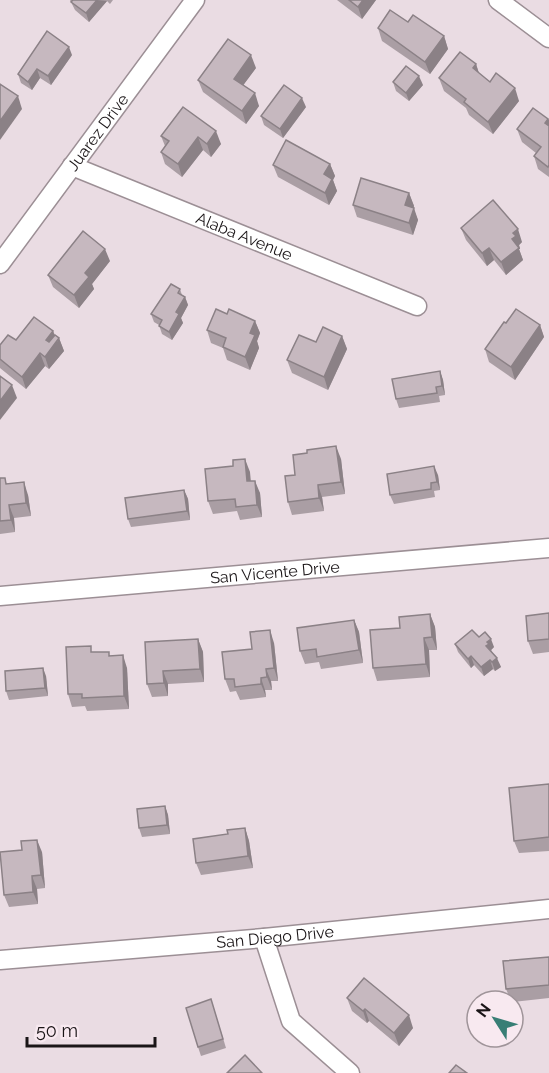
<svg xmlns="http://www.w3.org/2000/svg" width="549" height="1073" font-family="Raleway,sans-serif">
<rect width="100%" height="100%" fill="#eadce3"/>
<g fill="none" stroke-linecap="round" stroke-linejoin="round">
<defs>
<g id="street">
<polyline points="498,0 549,38"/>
<path id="s1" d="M72,166l345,140"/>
<path id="s2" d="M0,264l195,-264"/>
<path id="s3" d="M0,596l549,-48"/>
<polyline points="264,938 291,1021 350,1073"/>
<path id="s4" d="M0,960l264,-22 285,-29"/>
</g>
</defs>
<use href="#street" stroke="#9c8f95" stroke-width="21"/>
<use href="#street" stroke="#fff" stroke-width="18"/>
</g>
<g fill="#aa9ea4">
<polygon points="70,0 113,0 110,4 107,1 89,22 75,10"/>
<polygon points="337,0 376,0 362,19"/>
<polygon points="408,22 444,36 448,49 430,74 382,41 378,28"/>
<polygon points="72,55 51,85 40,78 32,90 21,83 18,74"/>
<polygon points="476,64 479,73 490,82 519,101 493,134 469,115 466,108 444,91 439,78"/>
<polygon points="256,68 243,85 259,106 246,124 203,92 198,80"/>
<polygon points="393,82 423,85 409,101 396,91"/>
<polygon points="183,107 221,144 211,157 203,150 182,177 165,164 161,152 165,146 161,136"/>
<polygon points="306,107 283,138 264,125 261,116"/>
<polygon points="548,119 549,120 549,177 538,169 534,156 536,153 522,142 517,129"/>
<polygon points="330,164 335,176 333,180 337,191 329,205 278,177 273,165"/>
<polygon points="409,193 414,206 413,208 418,220 413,235 357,217 353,205"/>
<polygon points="461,228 522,242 519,245 520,249 519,249 523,260 506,275 494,260 487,266 466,240"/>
<polygon points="110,261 92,284 94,289 79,308 53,287 48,275"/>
<polygon points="180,289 182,295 185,297 188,305 181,318 183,323 172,340 162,334 159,325 154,322 151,314"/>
<polygon points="227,314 255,321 260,333 257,341 259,348 250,370 227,360 223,348 211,343 207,330"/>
<polygon points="506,323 540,325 544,337 515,380 489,362 485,349"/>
<polygon points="53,331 55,335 59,338 64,351 49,369 45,366 26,389 0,368 0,345"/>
<polygon points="342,336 347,349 328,390 292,373 287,360 316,342"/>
<polygon points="440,371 443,380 445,395 439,396 440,402 399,408 396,399"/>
<polygon points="341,459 345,494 322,497 324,511 292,515 288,502 295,475"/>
<polygon points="233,466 250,472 250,481 260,493 262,517 240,520 237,511 213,514 208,501"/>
<polygon points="438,475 440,490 434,491 435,497 394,504 390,495"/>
<polygon points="0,478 8,484 28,495 31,516 14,518 15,532 0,534"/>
<polygon points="184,490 188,499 190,520 131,527 128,519"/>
<polygon points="549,613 549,652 533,654 528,641"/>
<polygon points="430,614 435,627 437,650 429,650 430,677 377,681 373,668 400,628"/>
<polygon points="354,620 359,632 363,663 321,669 319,662 305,664 300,651"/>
<polygon points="479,637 494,647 491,650 501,667 495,671 493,669 484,676 474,665 471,668 458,652 455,644"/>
<polygon points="198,639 203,652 204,682 168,684 168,696 152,697 147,684"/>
<polygon points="274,643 278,681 271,681 272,690 265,690 266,697 240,700 236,691 230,692 225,679 252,649"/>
<polygon points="93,652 111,656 127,668 129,709 87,711 85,706 72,707 68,694"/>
<polygon points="46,676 48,696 9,700 6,691"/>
<polygon points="549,784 549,851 519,853 514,841"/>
<polygon points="165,806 168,815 170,834 142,837 139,828"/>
<polygon points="245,828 249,841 253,868 201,875 196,863 228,834"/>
<polygon points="42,852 45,888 37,889 38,904 9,907 4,895"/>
<polygon points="549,957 549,998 513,1002 511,1001 506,989"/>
<polygon points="347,998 413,1028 399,1046 369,1021 367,1023 352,1011"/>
<polygon points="211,999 226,1048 201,1056 198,1047"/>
</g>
<g fill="#8b8186">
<polygon points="97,0 107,1 89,22 86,13"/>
<polygon points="363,0 376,0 362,19 358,7"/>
<polygon points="444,36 448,49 430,74 425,62"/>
<polygon points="69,47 72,55 51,85 48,76"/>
<polygon points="251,55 256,68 239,91 234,79"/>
<polygon points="476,64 480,77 473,68"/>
<polygon points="37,69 40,78 32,90 28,82"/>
<polygon points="419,76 423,85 409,101 406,93"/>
<polygon points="515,88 519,101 493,134 488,122"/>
<polygon points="255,93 259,106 246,124 242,111"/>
<polygon points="18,96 22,109 0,140 0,121"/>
<polygon points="302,98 306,107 283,138 280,129"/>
<polygon points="548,119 549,120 549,135 545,123"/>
<polygon points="216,131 221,144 211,157 207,144"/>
<polygon points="198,137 203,150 182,177 178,164"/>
<polygon points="330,164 335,176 333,180 337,191 329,205 325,193 324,174"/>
<polygon points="409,193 414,206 410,218 405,205"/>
<polygon points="414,208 418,220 413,235 409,223"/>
<polygon points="518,229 522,242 519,245 520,249 519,249 523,260 506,275 501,262 513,233"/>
<polygon points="489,248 494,260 487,266 482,253"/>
<polygon points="105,249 110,261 92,284 94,289 79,308 74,295 85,273"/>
<polygon points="185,297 188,305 181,318 183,323 172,340 169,332 176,312"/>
<polygon points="255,321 260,333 257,341 259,348 250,370 245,357 250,333"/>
<polygon points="540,325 544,337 515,380 511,367"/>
<polygon points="53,331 57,342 59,338 64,351 49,369 45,357 46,340"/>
<polygon points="342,336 347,349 328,390 324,377"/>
<polygon points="40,353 45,366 26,389 22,377"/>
<polygon points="440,371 443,380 445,395 442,386"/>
<polygon points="12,385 17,398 0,420 0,401"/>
<polygon points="336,446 341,459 345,494 341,482"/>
<polygon points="245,459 250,472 252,494 247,481"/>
<polygon points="434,466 438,475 440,490 437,482"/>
<polygon points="255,481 260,493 262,517 257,505"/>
<polygon points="24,482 28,495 31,516 26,503"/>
<polygon points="318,485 322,497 324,511 319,498"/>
<polygon points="184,490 188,499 190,520 187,511"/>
<polygon points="9,505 14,518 15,532 11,520"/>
<polygon points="430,614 435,627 437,650 432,637"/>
<polygon points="354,620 359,632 363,663 359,650"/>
<polygon points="270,630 274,643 278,681 274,668"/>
<polygon points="424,638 429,650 430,677 426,664"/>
<polygon points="198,639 203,652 204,682 200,669"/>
<polygon points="491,639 494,647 491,650 492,653 486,646 487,642"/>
<polygon points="123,655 127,668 129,709 124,696"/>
<polygon points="471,656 474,665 471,668 468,659"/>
<polygon points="497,658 501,667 495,671 492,662"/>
<polygon points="490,660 493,669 484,676 481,667"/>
<polygon points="43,668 46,676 48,696 45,688"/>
<polygon points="266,669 271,681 272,690 267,677"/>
<polygon points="163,671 168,684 168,696 164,683"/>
<polygon points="261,678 265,690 266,697 261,684"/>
<polygon points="165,806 168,815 170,834 167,825"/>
<polygon points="245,828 249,841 253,868 248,856"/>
<polygon points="37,840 42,852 45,888 41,875"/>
<polygon points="32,876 37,889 38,904 33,892"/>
<polygon points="365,1009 369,1021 367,1023 363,1011"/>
<polygon points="409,1015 413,1028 399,1046 394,1033"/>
</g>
<g fill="#c6b8bf" stroke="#8b8186" stroke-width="1.5">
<polygon points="73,0 97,0 86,13 71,2"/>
<polygon points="349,0 363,0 358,7"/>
<polygon points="390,10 408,22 413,15 444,36 425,62 378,28"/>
<polygon points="47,31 69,47 48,76 37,69 28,82 18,74"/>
<polygon points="228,39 251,55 234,79 255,93 242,111 198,80"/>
<polygon points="460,52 476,64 473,68 490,82 496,73 515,88 488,122 464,102 466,99 439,78"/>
<polygon points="406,66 419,76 406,93 393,82"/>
<polygon points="0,84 18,96 0,121"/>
<polygon points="284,85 302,98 280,129 261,116"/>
<polygon points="183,107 216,131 207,144 198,137 178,164 161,152 169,141 161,136"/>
<polygon points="533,108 548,119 545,123 549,126 549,165 548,167 534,156 541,147 517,129"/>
<polygon points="286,140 330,164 324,174 332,179 325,193 273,165"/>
<polygon points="361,178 409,193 405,205 414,208 409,223 353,205"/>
<polygon points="493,200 518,229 513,233 516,236 512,239 519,248 501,262 489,248 482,253 461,228"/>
<polygon points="83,231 105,249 85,273 89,277 74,295 48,275"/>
<polygon points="171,284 180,289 178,293 185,297 176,312 179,314 169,332 159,326 162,320 151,314"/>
<polygon points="216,309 227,314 229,309 255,321 250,333 255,335 245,357 223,347 226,338 207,330"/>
<polygon points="516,309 540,325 511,367 485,349 504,322 506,323"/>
<polygon points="34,317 53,331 46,340 49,342 55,335 59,338 45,357 40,353 22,377 0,359 0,345 8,335 16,340"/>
<polygon points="323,327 342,336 324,377 287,360 299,335 316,342"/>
<polygon points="440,371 442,386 436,387 437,393 396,399 392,379"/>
<polygon points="0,376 12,385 0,401"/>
<polygon points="336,446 341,482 318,485 319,498 288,502 285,476 295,475 293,455 307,453 307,450"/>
<polygon points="245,459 247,481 255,481 257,505 236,507 235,499 208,501 205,469 233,466 233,460"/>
<polygon points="434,466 437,482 431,483 431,489 390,495 387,474"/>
<polygon points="0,478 5,478 6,484 24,482 26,503 9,505 11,520 0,521"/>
<polygon points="184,490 187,511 128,519 125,498"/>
<polygon points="549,613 549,639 528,641 526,616"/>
<polygon points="430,614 432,637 424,638 426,664 373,668 370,630 400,628 399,617"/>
<polygon points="354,620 359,650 317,657 316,649 300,651 297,628"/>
<polygon points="270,630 274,668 266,669 267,677 261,678 261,684 235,687 234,679 225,679 222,652 252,649 250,632"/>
<polygon points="472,630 479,637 485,632 491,639 487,642 489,644 486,646 497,658 492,662 490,660 481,667 471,656 468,659 455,644"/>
<polygon points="198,639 200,669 163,671 164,683 147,684 145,642"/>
<polygon points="91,646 91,652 109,652 109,656 123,655 124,696 82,698 82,694 68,694 66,647"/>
<polygon points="43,668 45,688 6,691 5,671"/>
<polygon points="549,784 549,837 514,841 509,788"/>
<polygon points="165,806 167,825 139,828 137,809"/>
<polygon points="245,828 248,856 196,863 193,839 228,834 227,830"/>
<polygon points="37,840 41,875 32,876 33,892 4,895 0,852 22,850 21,841"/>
<polygon points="549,957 549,985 506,989 503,961"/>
<polygon points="364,978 409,1015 394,1033 365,1009 363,1011 347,998"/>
<polygon points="211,999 223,1039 198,1047 186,1008"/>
<polygon points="245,1055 262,1073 227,1073"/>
<polygon points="456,1065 467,1073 449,1073"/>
</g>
<g text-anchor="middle" stroke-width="4.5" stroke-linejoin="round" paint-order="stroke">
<g font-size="16" fill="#1a1517" stroke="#f8e9f0">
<text dy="6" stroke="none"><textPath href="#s2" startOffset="164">Juarez Drive</textPath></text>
<text dy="6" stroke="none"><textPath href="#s1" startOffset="186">Alaba Avenue</textPath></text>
<text dy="6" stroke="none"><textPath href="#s3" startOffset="276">San Vicente Drive</textPath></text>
<text dy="6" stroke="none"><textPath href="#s4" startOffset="276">San Diego Drive</textPath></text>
</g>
</g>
<g transform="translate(495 1019) rotate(307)"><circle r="28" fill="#f8e9f0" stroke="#9f9499" stroke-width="1.5"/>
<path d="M0-4.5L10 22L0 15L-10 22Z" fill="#387e75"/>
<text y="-9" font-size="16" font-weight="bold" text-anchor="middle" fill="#1a1517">N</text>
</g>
<path d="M27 1037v9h128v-9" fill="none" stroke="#1a1517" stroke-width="3"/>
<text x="36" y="1037" font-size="18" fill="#1a1517" stroke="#f8e9f0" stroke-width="4.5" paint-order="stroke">50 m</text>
</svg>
